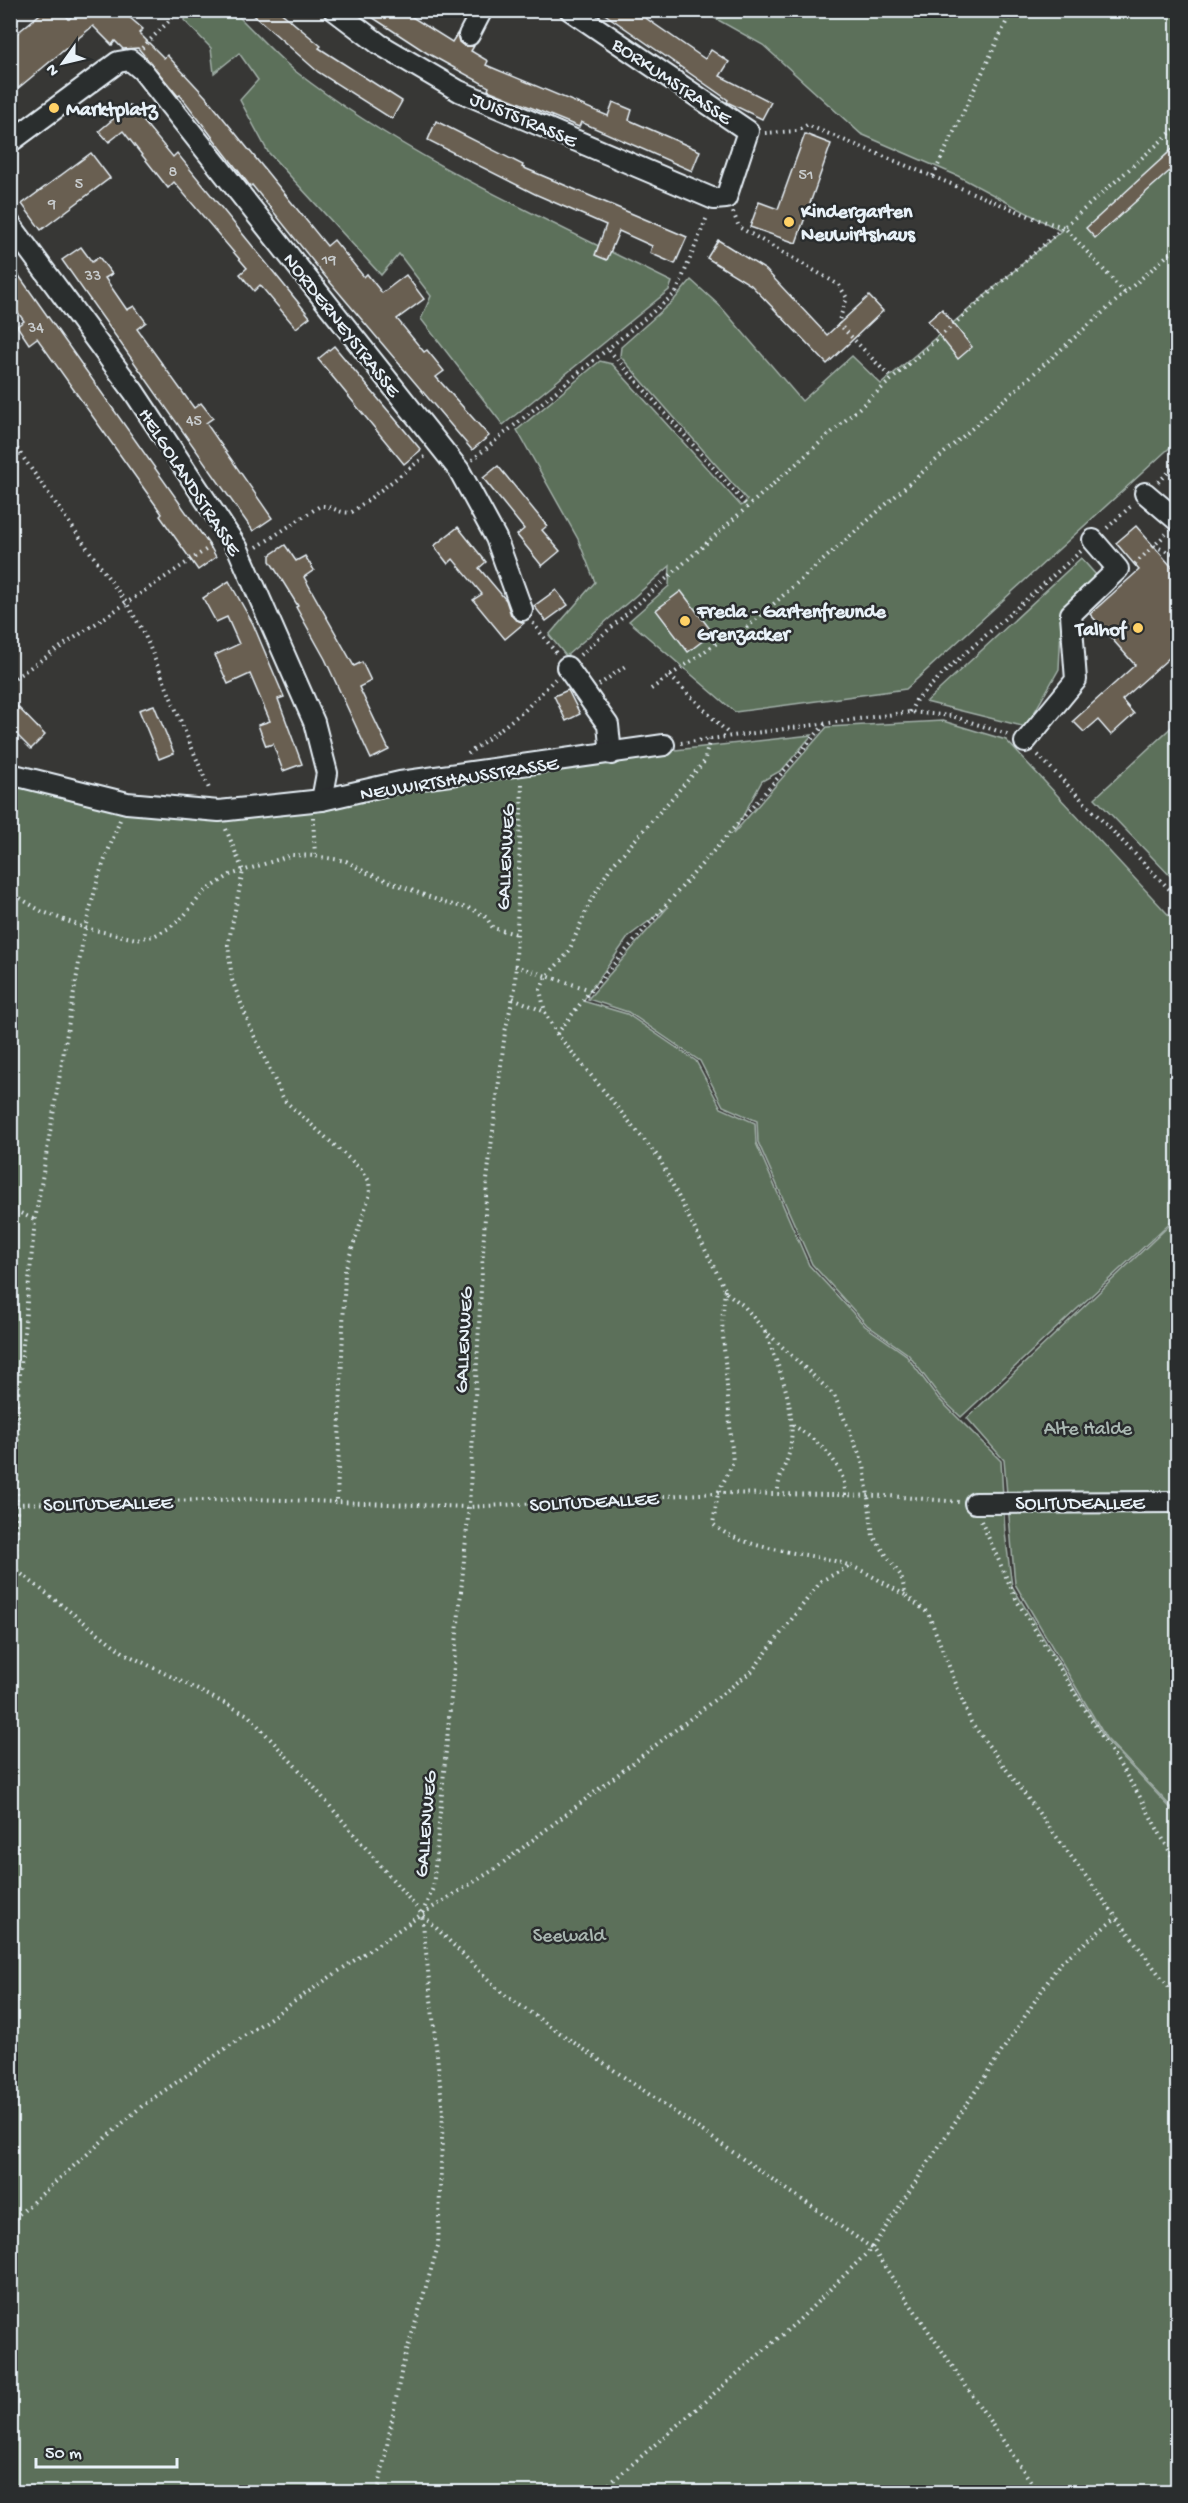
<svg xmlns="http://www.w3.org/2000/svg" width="1188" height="2503" font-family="'Gochi Hand',sans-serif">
<rect width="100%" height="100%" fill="#373735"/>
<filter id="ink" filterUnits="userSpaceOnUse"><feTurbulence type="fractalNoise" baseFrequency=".0167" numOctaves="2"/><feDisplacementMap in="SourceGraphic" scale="12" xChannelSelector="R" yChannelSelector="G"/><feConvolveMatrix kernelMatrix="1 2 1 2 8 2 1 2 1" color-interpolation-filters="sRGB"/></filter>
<g filter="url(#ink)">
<g fill="#5c705a" stroke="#a2b0a9" stroke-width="1.5">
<path d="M194,11h39c20,19 40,42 62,60 113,88 249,147 377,211l-3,8 -166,135 -82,-106 10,-23 -32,-42 -18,21 -113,-123 -28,-52 18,-20 -19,-27 -25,20 -3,-25 -27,-28z"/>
<polygon points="702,11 1177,11 1177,441 906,689 735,712 629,621 669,586 670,566 566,656 549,635 595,582 578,539 517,430 600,361 612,364 741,506 747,500 620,356 621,347 674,300 691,280 721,307 802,401 852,356 881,384 1061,231 958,176 861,134 763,45"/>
<polygon points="1081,558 1097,576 1062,607 1059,669 1026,727 926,702"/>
<polygon points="943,721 1006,740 1177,924 1177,1216 961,1417 941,1398 908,1354 867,1325 812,1264 758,1142 757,1121 723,1106 700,1061 628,1012 588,999 668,907 629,936 583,1001 627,1014 696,1061 721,1108 755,1123 756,1143 809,1265 865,1326 905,1354 938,1398 1001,1461 1005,1533 1012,1586 1105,1739 1177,1815 1177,2492 11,2492 11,784 129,809 402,789 666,751 812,735 782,770 762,781 733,834 827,727"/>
<polygon points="1177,722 1177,883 1095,798"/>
<polygon points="1177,1218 1177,1813 1106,1738 1015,1584 1004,1460 967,1418"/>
</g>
<g fill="#695f51" stroke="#e8f1f8" stroke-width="1.5">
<polygon points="45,10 62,10 69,19 78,10 121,10 143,29 139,33 164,58 167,55 206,97 327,246 334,240 364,277 367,274 382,293 406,275 424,299 397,319 424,352 427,350 444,371 436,377 489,436 472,450 324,275 252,185 250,186 180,95 178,96 138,48 123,49 115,41 112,45 93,26 10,95 10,39"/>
<polygon points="248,10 278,10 321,46 319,48 402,101 392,119 318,72"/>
<polygon points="361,10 401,10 452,42 457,34 459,42 464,46 474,46 471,51 488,61 486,65 608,116 613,102 632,110 629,120 700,151 692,171 581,122 579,127 488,90 489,87 427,53"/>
<polygon points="599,10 634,10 705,59 711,50 729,62 720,76 771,102 762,119 727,102 728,100"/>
<polygon points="130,105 173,157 177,153 310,317 296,328 260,285 254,291 240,274 247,268 174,182 168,188 123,131 109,142 99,131"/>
<polygon points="436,121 523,165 522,167 687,237 675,264 650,253 652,246 619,231 607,260 595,255 606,225 535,194 428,140"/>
<polygon points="805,134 831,144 796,243 750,227 759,202 778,209"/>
<polygon points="1178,144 1178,163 1174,167 1095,238 1086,228"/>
<polygon points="91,153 110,178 41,230 22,204"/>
<polygon points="718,240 766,270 827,335 869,296 883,311 827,364 751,285 707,258"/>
<polygon points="81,247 92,262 99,257 112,274 105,278 127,310 134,306 146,322 137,329 194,408 201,403 213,418 206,423 272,518 253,531 62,260"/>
<polygon points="10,263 210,546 216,557 198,570 160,516 162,514 37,338 29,344 17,326 24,321 10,301"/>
<polygon points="942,309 972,347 958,359 928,321"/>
<polygon points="334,346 421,450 404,464 318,359"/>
<polygon points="498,466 547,526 542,530 560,551 542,566 517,535 524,529 483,478"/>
<polygon points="1136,526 1178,574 1178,617 1170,624 1178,632 1178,650 1122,700 1134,714 1111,735 1098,720 1084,732 1073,721 1135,665 1090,614 1139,570 1116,543"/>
<polygon points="458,527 486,562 479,568 506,600 511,615 515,619 524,623 505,639 473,600 482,594 453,559 448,564 434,546"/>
<polygon points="285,545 296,561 305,556 314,570 304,577 354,666 362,662 371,681 359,687 389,750 371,759 325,659 296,607 298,606 270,561 270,555"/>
<polygon points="229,581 253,624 284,697 278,699 302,764 283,771 273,744 266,746 258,725 270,721 250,674 228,684 215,655 239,644 227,617 216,622 203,598"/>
<polygon points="556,590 568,605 546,621 534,606"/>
<polygon points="681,591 713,633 688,652 656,610"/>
<polygon points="568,690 580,714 566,721 554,696"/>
<polygon points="10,699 45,735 31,749 10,728"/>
<polygon points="154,705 174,753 159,759 139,710"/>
</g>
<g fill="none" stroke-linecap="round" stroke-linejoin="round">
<defs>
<g id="minor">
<polyline points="334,10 379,44 459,91 714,199 726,198 748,131 570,10"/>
<polyline points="469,35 482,10"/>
<polyline points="10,142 118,62 130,60 142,70 459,470 496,538 522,610"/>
<polyline points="10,224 134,392 238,549 314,722 327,773 322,800"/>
<polyline points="1145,493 1178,521"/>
<polyline points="567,667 608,725 611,754"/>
<polyline points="1025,742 1076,680 1071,614 1118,569 1093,540"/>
<polyline points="10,774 127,803 219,811 322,800 400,782 664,745"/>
<polyline points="975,1503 1178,1502"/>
</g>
</defs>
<use href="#minor" stroke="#e8f1f8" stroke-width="24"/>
<g stroke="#e8f1f8" stroke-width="4" stroke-dasharray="1.5 4.5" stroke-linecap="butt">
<polyline points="142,48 180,10"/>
<polyline points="765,133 797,131 807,125 1039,220 1064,227 1125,293"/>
<polyline points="933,176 1012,10"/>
<polyline points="733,212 739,227 839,285 847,298 838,323 892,379"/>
<polyline points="609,350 748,507"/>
<polyline points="10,439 127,604 143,631 210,791"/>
<polyline points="472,460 676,293 707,217"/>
<polyline points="1158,482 1178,464"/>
<polyline points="1107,528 1132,505"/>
<polyline points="1154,546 1178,556"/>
<path d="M257,547l63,-41c12,-1 20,9 32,6l75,-57"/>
<polyline points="1135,564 1166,534"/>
<polyline points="533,623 556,653"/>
<polyline points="580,655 1178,126"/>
<polyline points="670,676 730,735"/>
<polyline points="10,681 213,545"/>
<polyline points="599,685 628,664"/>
<polyline points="651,689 724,638 744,630 1178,246"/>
<polyline points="910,712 916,700 951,666 1081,551"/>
<polyline points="710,739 704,762 610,868 590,902 568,953 546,977 540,990 545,1012 557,1034 659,1158 727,1293 744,1306 763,1329 834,1395 864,1465 873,1536 901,1576 906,1596 928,1613 971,1722 1178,2000"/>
<polyline points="681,743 910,712 952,716 1010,735"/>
<polyline points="468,754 525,710 555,679"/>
<polyline points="1038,755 1178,898"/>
<polyline points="313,817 315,856"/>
<polyline points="120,820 99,875 85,928 35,1220 18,1395 16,1570 124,1653 248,1715 301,1772 422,1914 502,1993 872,2248 1038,2492"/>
<polyline points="226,829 243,871 228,945 232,980 251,1029 284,1100 363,1171 369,1181 370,1194 345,1270 337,1501"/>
<polyline points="10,892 41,911 85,928 136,939 154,936 169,928 183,917 203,893 230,875 292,855 315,856 346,861 365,872 445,903 472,909 486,917 493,928 516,934"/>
<polyline points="515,966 591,990"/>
<polyline points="513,998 545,1012"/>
<polyline points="557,1034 591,990 827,722"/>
<polyline points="10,1208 35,1220"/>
<path d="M725,1290l-3,32 11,141 -15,30 -5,31c31,28 95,27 135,41 20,7 38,20 57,30"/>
<path d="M765,1332c15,38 32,77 25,117 -3,16 -13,28 -12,45"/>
<path d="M793,1425c24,16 53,38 52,70"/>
<polyline points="10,1504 258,1499 469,1507 718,1493 889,1496 960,1502"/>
<polyline points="981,1521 1017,1601 1140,1797 1178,1867"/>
<polyline points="10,2222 142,2106 422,1914 495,1869 752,1671 821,1581 850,1566"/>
<polyline points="378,2492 402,2368 438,2246 443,2112 422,1914 433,1888 469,1507 487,1180 505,1032 515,988 522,783"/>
<polyline points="600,2492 798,2321 872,2248 1060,1963 1117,1917"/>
</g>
<use href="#minor" stroke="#2a2d2e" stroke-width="20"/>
</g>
</g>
<g fill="#ffd166" stroke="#2a2d2e" stroke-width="2">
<circle cx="54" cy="108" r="6"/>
<circle cx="789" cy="222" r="6"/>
<circle cx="685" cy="621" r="6"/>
<circle cx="1138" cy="628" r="6"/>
</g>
<g text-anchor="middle" stroke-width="5" stroke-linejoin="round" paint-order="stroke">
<g font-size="16" fill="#c8ccce">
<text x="173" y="176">8</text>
<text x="806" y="179">51</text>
<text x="79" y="188">5</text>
<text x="52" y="208">9</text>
<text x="329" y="264">19</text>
<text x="93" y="280">33</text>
<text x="36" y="332">34</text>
<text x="194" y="425">45</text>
</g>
<g font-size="20" fill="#e8f1f8" stroke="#2a2d2e">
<text transform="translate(673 80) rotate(34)" y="7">BORKUMSTRASSE</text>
<text transform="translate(524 118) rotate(23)" y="7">JUISTSTRASSE</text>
<text transform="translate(343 324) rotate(52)" y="7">NORDERNEYSTRASSE</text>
<text transform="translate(191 481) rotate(57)" y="7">HELGOLANDSTRASSE</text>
<text transform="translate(459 777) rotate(-9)" y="7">NEUWIRTSHAUSSTRASSE</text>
<text transform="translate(504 857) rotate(-87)" y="7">GALLENWEG</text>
<text transform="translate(462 1340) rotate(-87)" y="7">GALLENWEG</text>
<text transform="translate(594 1500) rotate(-3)" y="7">SOLITUDEALLEE</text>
<text transform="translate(108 1502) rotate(-1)" y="7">SOLITUDEALLEE</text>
<text x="1080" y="1509">SOLITUDEALLEE</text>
<text transform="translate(424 1824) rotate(-85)" y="7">GALLENWEG</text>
</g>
<g font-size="20" font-weight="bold" fill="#e8f1f8" stroke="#2a2d2e" text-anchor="start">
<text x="66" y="115">Marktplatz</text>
<text x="801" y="217">Kindergarten<tspan x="801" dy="23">Neuwirtshaus</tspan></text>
<text x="697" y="617">Frecla - Gartenfreunde<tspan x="697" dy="23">Grenzacker</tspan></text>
<text x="1126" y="635" text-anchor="end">Talhof</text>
</g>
<g font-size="20" fill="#a9b7b1" stroke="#2a2d2e">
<text x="1088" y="1434">Alte Halde</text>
<text x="569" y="1941">Seewald</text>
</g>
</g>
<rect width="1188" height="2503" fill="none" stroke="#2a2d2e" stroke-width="36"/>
<rect x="18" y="18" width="1152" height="2467" fill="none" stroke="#e8f1f8" stroke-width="2" filter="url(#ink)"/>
<g transform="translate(63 63) rotate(236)" stroke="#2a2d2e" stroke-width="4.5" paint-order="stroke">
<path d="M0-4.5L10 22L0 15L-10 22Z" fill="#e8f1f8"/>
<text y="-9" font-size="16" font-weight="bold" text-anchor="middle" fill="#e8f1f8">N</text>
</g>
<path d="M36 2458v9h141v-9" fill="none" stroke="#e8f1f8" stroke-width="3"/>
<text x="45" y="2458" font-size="18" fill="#e8f1f8" stroke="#2a2d2e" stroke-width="4.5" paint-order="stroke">50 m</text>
</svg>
